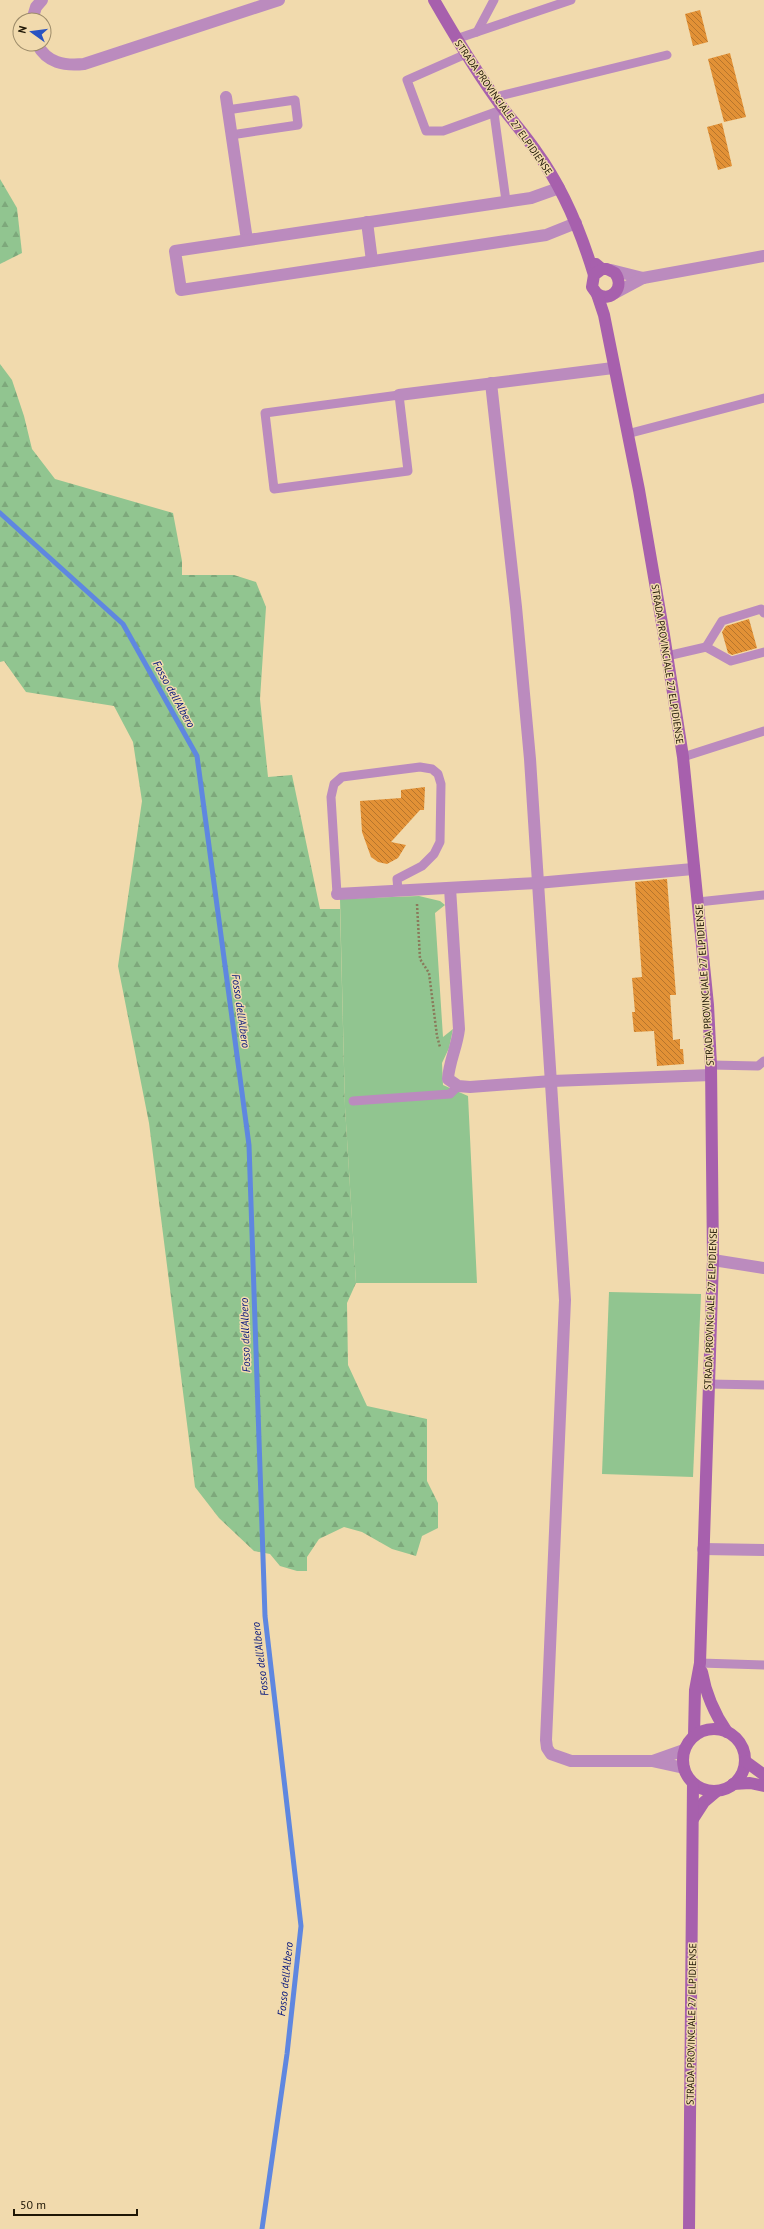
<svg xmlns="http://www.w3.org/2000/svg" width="764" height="2229" font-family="'PT Sans',sans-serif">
<defs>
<pattern id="forest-firs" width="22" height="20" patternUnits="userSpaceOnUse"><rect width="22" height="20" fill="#91c590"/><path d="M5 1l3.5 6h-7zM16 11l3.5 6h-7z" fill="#7da87b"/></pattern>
<pattern id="building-back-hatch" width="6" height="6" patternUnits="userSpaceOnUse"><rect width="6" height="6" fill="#e29136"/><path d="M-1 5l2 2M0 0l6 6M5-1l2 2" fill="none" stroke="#b7752c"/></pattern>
</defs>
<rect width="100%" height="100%" fill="#f1daad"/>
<g fill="url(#forest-firs)">
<polygon points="0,179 17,208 22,253 0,264"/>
<polygon points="0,364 12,380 24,416 32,449 55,479 173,513 182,561 182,575 234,575 256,582 266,607 260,699 268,777 292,775 320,909 340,909 345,1107 356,1283 347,1303 348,1365 367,1406 427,1419 427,1481 438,1503 438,1528 422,1536 416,1556 392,1549 362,1532 344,1527 319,1539 307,1557 307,1571 297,1571 280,1566 270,1554 254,1551 219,1518 195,1487 149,1123 118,966 142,801 133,742 114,706 26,692 4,661 0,662"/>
</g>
<g fill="#91c590">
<polygon points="419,896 440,901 445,905 435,913 443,1037 453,1029 449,1048 442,1063 443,1085 468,1096 477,1283 356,1283 345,1107 340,899"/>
<polygon points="609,1292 701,1294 693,1477 602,1474"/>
</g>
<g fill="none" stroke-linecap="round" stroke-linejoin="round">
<polyline stroke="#5f87e0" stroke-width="5" points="0,513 123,624 197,756 249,1145 265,1616 301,1926 287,2054 262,2229"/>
</g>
<g fill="url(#building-back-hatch)">
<polygon points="700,10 708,42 693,46 685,14"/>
<polygon points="730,53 746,117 724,122 708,59"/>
<polygon points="722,123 732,166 718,170 707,127"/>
<polygon points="749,619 757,648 732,655 728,653 722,632 726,626"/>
<polygon points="425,787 424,810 420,810 391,842 406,845 398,858 387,864 378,862 371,857 362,832 360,801 401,798 401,790"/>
<polygon points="667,879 676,995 670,995 673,1040 680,1039 680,1049 683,1049 684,1064 657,1066 654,1031 634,1032 632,1012 635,1012 632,978 642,977 635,882"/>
</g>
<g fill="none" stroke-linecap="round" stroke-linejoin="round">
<polyline stroke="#8a7a5b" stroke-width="2.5" stroke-dasharray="2 2" stroke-linecap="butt" points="417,904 420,959 429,973 437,1036 440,1047"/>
<g stroke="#bb8bbe" stroke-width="9">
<polyline points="477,32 494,0"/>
<polyline points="456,39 571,0"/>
<polyline points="466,54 407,80 426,131 443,131 504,109"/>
<polyline points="495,97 667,55"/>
<polyline points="227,110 295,100 298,125 231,135"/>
<polyline points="494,113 506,201"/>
<polygon points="399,395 408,471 274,489 265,413"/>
<polyline points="627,434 764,398"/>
<polyline points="706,647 722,621 761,609 764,613"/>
<polyline points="667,656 706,647 731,661 764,652"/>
<polyline points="683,757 764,731"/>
<polyline points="337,894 331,797 334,784 342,777 420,767 432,769 438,774 441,784 440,842 434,854 422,866 397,879 398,890"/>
<polyline points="698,902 764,895"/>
<polyline points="711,1065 758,1066 764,1061"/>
<polyline points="353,1101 450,1094 458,1086"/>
<polyline points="708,1384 764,1385"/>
<polyline points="700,1663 764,1665"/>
</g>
<g stroke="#bb8bbe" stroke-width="12">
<polyline points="32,20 36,7 42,0"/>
<path d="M37,44c10,19 27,22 47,20l195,-64"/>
<polyline points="226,97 247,240"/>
<polyline points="559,188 531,198 175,251 181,290 546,235 576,223"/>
<polyline points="367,222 372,261"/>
<polyline points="611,270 643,278"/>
<polyline points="615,293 643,278 764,256"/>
<polyline points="491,383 516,607 530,759 565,1300 546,1740 547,1748 551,1754 571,1761 652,1761 684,1768"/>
<polyline points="399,395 613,368"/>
<path d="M450,888l9,141c-2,18 -10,33 -11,50l10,7 12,1 82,-6 159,-6"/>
<polyline points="337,894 537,883 693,869"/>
<polyline points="713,1260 764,1268"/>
<polyline points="703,1549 764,1550"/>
<polyline points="653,1761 684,1750"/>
</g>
<g stroke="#a760ad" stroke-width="12">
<path d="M434,0c19,33 38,65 60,96 13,19 29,36 42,55 27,37 45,81 58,124"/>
<path d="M596,264l6,5h5l8,4c10,14 -3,30 -18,21"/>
<polyline points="602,269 594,275 592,287 597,294 604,315 639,490 664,635 683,757 708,1005 711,1065 713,1260 700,1663 695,1690 694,1736"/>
<path d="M702,1672c4,23 12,41 25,60"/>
<circle cx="714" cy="1760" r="31"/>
<polyline points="745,1761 764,1775"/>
<polyline points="733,1784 750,1783 764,1786"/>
<polyline points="693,1819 704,1802 717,1791"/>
<polyline points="689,2229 693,1783"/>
</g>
</g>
<g text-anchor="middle" stroke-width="3" stroke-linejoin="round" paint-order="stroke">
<g font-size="10" fill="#1e1605" stroke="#f1daad">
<text transform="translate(504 107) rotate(55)" y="4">STRADA PROVINCIALE 27 ELPIDIENSE</text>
<text transform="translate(668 664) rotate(81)" y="4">STRADA PROVINCIALE 27 ELPIDIENSE</text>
<text transform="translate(704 985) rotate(-94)" y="4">STRADA PROVINCIALE 27 ELPIDIENSE</text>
<text transform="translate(710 1309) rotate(-88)" y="4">STRADA PROVINCIALE 27 ELPIDIENSE</text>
<text transform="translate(691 2024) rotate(-89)" y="4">STRADA PROVINCIALE 27 ELPIDIENSE</text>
</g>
<g font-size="11" font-style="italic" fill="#01127c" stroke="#f1daad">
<text transform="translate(174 694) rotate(61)" y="4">Fosso dell'Albero</text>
<text transform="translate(241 1011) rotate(82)" y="4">Fosso dell'Albero</text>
<text transform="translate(245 1335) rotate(-92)" y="4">Fosso dell'Albero</text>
<text transform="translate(260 1659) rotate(-97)" y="4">Fosso dell'Albero</text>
<text transform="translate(285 1979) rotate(-84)" y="4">Fosso dell'Albero</text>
</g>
</g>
<g transform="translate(32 32) rotate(284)"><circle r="19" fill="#f1daad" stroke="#9d8c6a"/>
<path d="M0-3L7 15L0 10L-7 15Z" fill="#2853c2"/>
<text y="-6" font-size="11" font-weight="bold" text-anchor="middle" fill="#1e1605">N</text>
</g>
<path d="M14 2209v6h123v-6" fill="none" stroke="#1e1605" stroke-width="2"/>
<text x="20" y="2209" font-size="12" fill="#1e1605" stroke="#f1daad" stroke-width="3" paint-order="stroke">50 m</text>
</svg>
